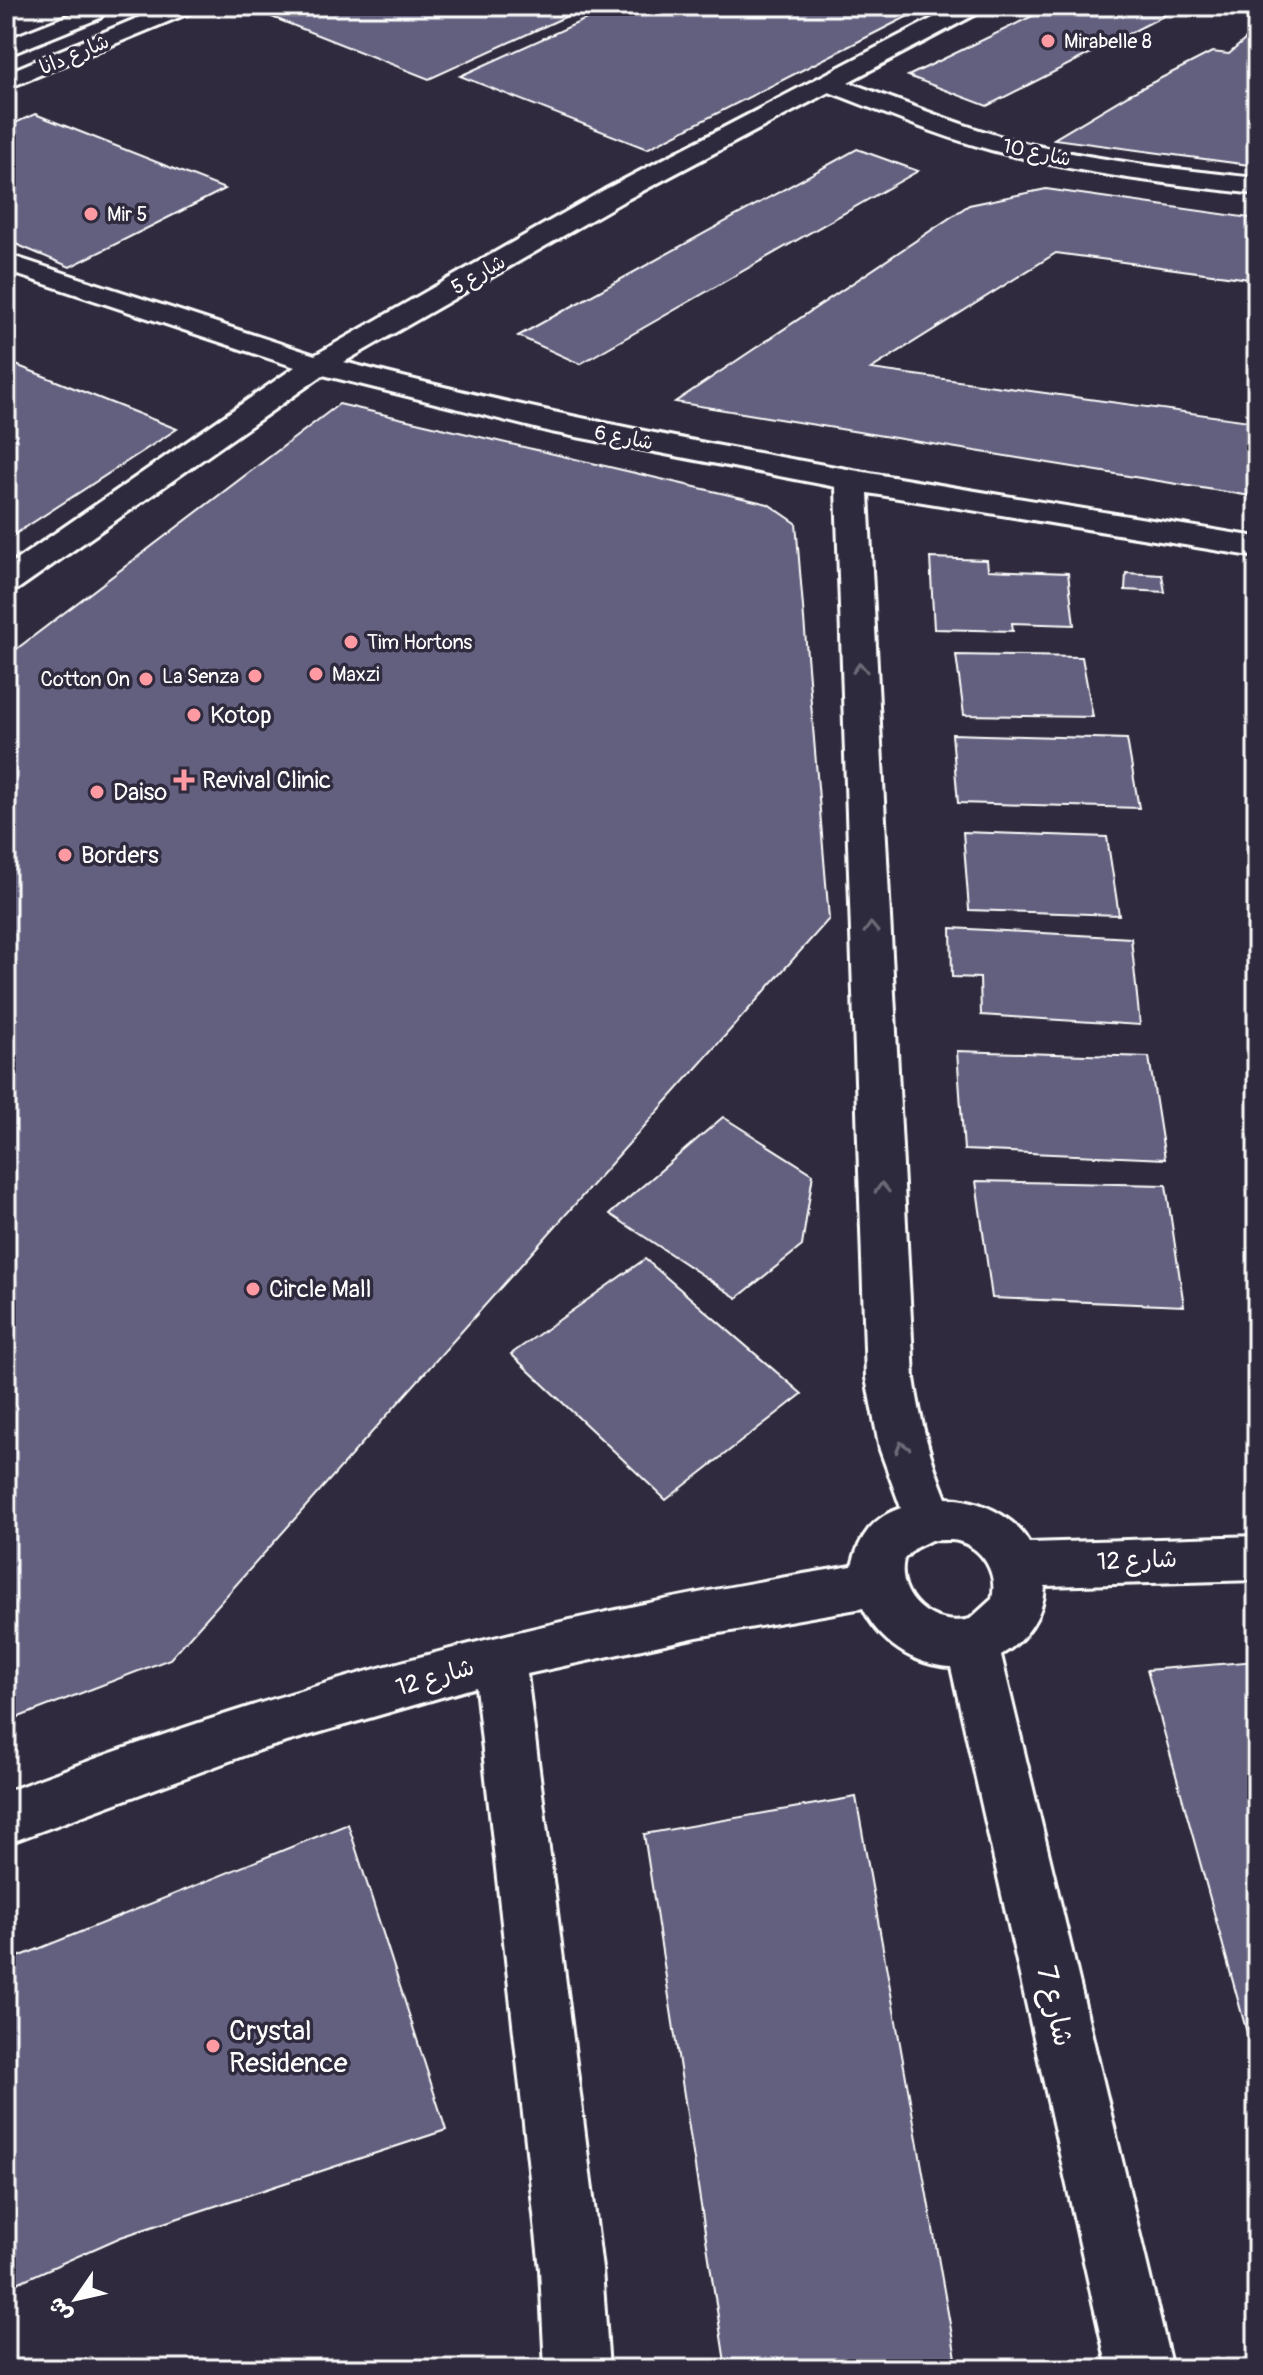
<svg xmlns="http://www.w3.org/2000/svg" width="1263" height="2375" font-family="Pangolin,'Playpen Sans Arabic',sans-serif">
<rect width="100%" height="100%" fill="#2f2a3d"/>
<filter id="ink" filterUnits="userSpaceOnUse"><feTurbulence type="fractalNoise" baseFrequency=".0125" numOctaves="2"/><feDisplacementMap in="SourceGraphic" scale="16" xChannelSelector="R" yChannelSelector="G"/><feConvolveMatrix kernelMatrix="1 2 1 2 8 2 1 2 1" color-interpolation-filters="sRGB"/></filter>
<g filter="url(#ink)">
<g fill="#63617f" stroke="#fff" stroke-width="2">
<polygon points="264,6 589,6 429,79 254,10"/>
<polygon points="615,6 928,6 647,149 460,76"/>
<polygon points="1053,6 1183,6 987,106 908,76"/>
<polygon points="1256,30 1257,166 1054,139 1128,95 1212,52 1229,54"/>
<polygon points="35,114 225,189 70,267 6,240 6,127"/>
<polygon points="857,149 918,171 580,364 518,336"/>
<polygon points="1046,189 1257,219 1257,280 1056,253 871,369 1257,422 1257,497 675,402 969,205"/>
<polygon points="6,361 177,429 6,540"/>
<polygon points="339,404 768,504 796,523 829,919 170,1659 6,1722 6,657"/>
<polygon points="930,558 987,560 988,570 1068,573 1074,625 1012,623 1013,631 934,629"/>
<polygon points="1126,573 1162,575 1165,592 1125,590"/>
<polygon points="956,655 1082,657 1093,717 964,715"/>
<polygon points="952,734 1127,739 1139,808 958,803"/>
<polygon points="963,832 1107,837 1119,915 969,910"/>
<polygon points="951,928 1131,938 1140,1025 981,1015 980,978 952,977"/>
<polygon points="957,1051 1149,1057 1165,1159 964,1150"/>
<polygon points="723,1117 813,1174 802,1246 737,1298 610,1214"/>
<polygon points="976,1181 1166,1185 1184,1306 992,1298"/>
<polygon points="645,1259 802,1394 666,1500 511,1354"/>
<polygon points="1257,1661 1257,2069 1147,1670"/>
<polygon points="856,1797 958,2369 726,2369 644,1834"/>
<polygon points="348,1824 446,2130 121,2237 6,2288 6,1962"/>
</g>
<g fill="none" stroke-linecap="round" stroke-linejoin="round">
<defs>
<path id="street" d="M956,6h30l-4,5 -134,71c61,22 121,48 185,63 74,17 149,25 224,33v16c-90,-10 -179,-20 -266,-44 -56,-15 -108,-38 -162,-58l-207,110 -278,160c300,79 607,125 913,175v20l-389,-64 46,885c6,42 16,81 32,120 32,1 68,17 83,45l228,-7v44l-212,6c-1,29 -20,55 -44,69l171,714h-64l-157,-702c-38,-2 -72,-25 -88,-59l-166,29 -170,37 75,595 7,100h-64l-5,-100 -64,-582 -217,63 -253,94v-52c280,-108 550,-179 846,-226 7,-29 21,-49 49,-58l-21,-58 -14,-72 -30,-891 -285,-55 -228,-57 -305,214 -12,3v-25l289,-200 -289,-96v-17l309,101 289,-165zM931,1540c9,1 19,-1 27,1 26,7 40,34 34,58l-22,20c-37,10 -75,-22 -66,-60l11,-11z"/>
<g id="secondary">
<polygon points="92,6 100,8 104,13 100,18 6,56 6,40"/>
<polygon points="166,6 198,6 194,11 6,89 6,73"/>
</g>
</defs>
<use href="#street" stroke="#fff" stroke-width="6"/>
<use href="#secondary" stroke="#fff" stroke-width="6"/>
<use href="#street" fill="#2f2a3d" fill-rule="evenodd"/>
<use href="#secondary" fill="#2f2a3d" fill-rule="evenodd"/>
</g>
<defs><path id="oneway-chevron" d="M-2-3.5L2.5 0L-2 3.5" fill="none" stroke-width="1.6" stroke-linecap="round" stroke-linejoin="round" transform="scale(2)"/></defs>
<g stroke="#6d6a77">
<use href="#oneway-chevron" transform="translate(860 668) rotate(-92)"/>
<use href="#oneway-chevron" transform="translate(871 928) rotate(-92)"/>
<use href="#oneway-chevron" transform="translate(882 1188) rotate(-92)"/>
<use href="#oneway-chevron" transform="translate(902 1447) rotate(-106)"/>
</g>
</g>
<g fill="#ff9aa2" stroke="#2f2a3d" stroke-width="3">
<circle cx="1048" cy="41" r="8"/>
<circle cx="91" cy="214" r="8"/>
<circle cx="351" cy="642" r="8"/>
<circle cx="316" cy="674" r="8"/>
<circle cx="255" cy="676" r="8"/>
<circle cx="146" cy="679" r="8"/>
<circle cx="194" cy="715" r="8"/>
<path d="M180 768h8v8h8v8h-8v8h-8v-8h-8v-8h8z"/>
<circle cx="97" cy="792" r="8"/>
<circle cx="65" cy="855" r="8"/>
<circle cx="253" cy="1289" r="8"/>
<circle cx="213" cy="2046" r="8"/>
</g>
<g text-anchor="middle" stroke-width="7" stroke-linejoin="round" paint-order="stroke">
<g font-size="20" fill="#fff" stroke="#2f2a3d" text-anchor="start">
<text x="1064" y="48">Mirabelle 8</text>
<text x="107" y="221">Mir 5</text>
<text x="367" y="649">Tim Hortons</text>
<text x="332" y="681">Maxzi</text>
<text x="239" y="683" text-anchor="end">La Senza</text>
<text x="130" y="686" text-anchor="end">Cotton On</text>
</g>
<g font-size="20" fill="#fff" stroke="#2f2a3d">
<text transform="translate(74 54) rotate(-23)" y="7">شارع دانا</text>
<text transform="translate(1037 152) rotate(12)" y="7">شارع 10</text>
<text transform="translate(478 274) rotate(-30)" y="7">شارع 5</text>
<text transform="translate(624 437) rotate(11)" y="7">شارع 6</text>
</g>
<g font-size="24" fill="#fff" stroke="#2f2a3d" text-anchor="start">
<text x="210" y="723">Kotop</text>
<text x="202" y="788">Revival Clinic</text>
<text x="113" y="800">Daiso</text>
<text x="81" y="863">Borders</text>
<text x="269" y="1297">Circle Mall</text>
</g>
<g font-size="24" fill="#fff" stroke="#2f2a3d">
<text transform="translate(1137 1560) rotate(-2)" y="8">شارع 12</text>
<text transform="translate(435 1677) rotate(-16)" y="8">شارع 12</text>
</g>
<g font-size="28" fill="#fff" stroke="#2f2a3d">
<text transform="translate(1056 2006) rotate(77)" y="10">شارع 7</text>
</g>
<g font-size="28" fill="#fff" stroke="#2f2a3d" text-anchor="start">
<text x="229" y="2040">Crystal<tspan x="229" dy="32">Residence</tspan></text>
</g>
</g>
<rect width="1263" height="2375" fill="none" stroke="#2f2a3d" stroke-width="32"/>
<rect x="16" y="16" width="1231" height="2343" fill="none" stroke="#fff" stroke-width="3" filter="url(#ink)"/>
<g transform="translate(76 2299) rotate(236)" stroke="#2f2a3d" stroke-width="6" paint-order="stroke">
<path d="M0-6L14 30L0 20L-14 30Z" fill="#ffffff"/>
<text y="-12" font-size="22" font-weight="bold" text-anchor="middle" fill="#ffffff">ش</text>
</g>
</svg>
